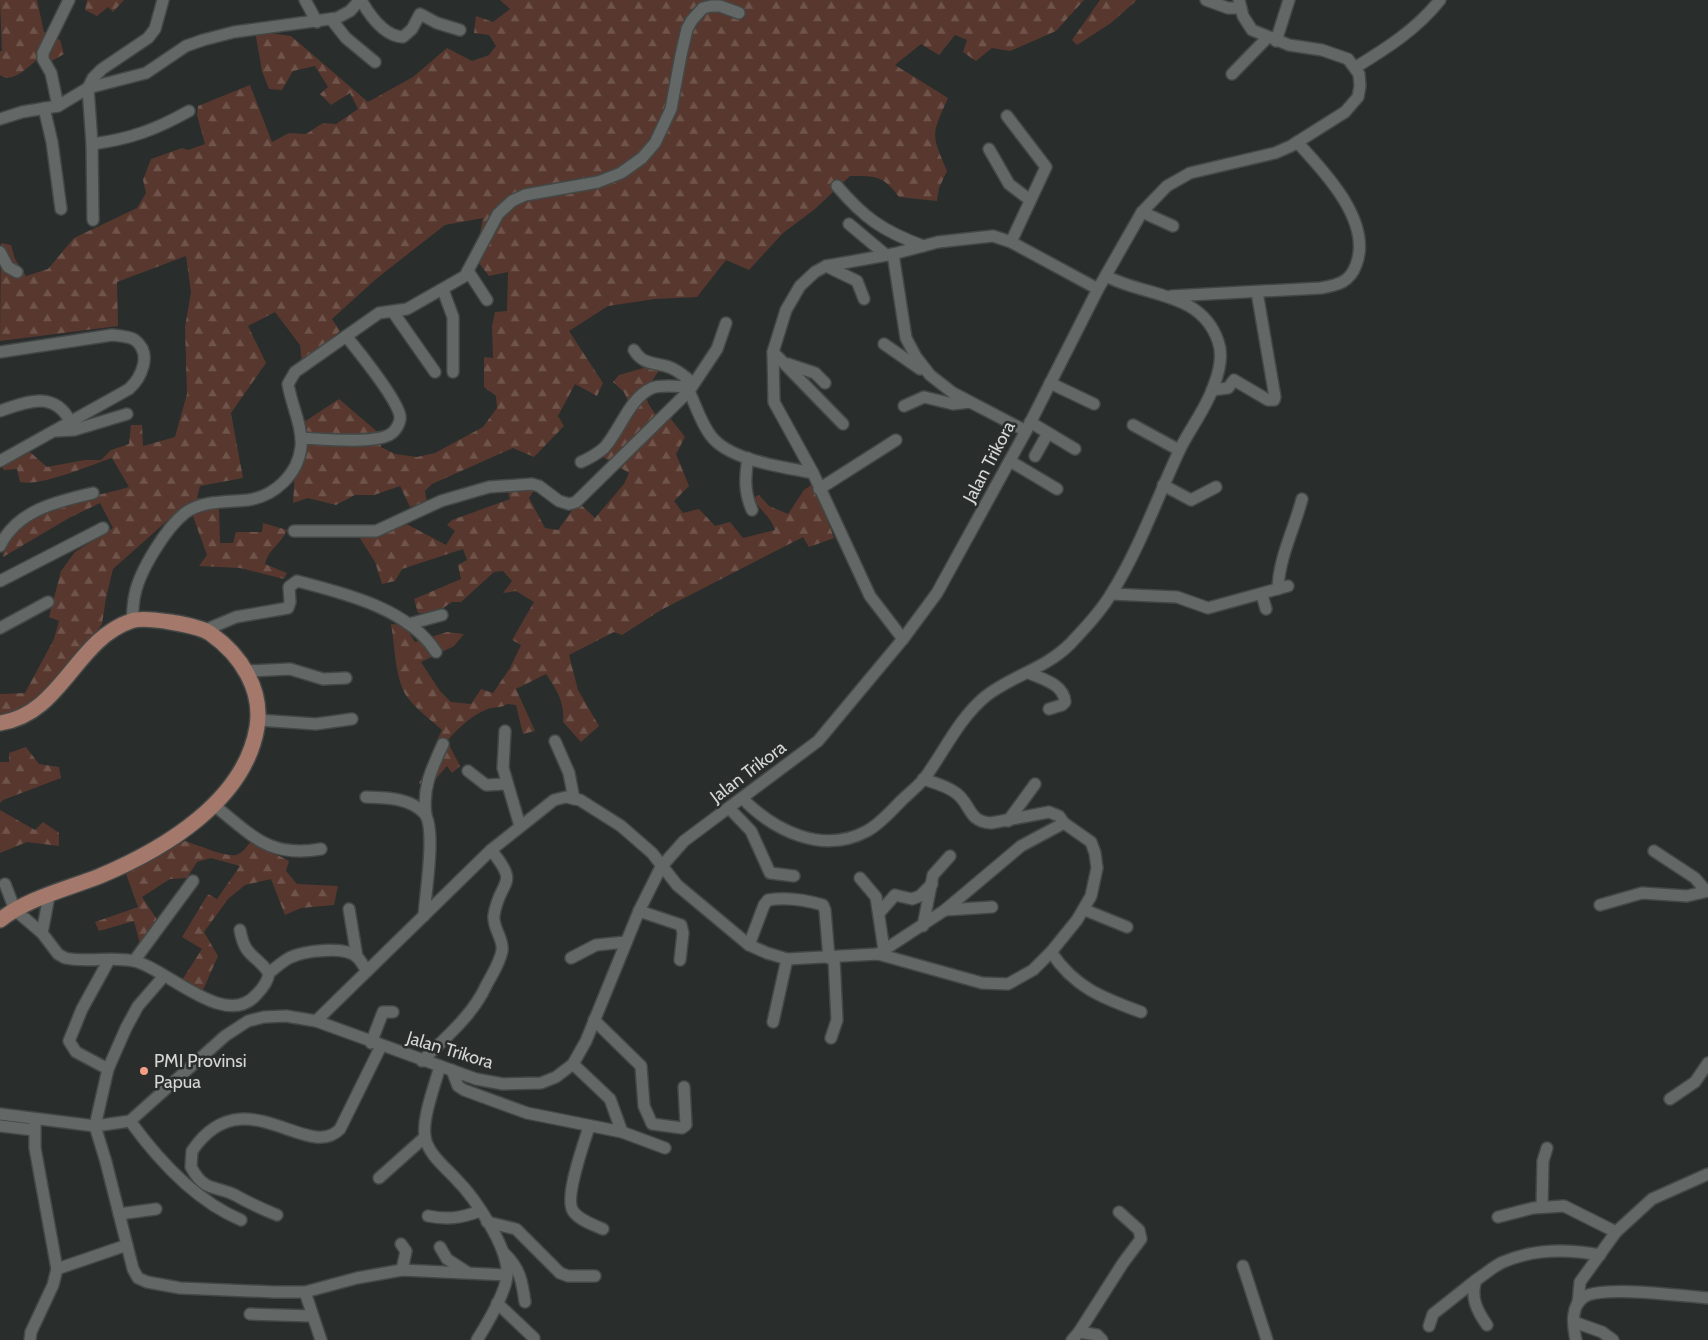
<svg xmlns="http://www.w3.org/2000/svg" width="1708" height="1340" font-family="Cabin,sans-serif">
<defs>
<pattern id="forest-firs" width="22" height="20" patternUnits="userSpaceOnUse" patternTransform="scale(1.25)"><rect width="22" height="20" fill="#58382e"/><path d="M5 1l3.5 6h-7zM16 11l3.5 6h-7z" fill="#6f544b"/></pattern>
</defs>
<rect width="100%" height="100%" fill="#292d2c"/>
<g fill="url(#forest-firs)">
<path d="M0,0h37l7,32 16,8 4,14 -14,8 -9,-6c-10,8 -28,29 -41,19v-24h2z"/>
<polygon points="87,0 124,0 113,12 108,7 97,16 85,10"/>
<path d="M500,0h584l-28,31 -46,20 -18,-3 -16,13 -13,-9 4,-12 -12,-5 -16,20 -18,-11 -26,21 53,33c-17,38 -17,35 -1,73l-8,17 -2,13 -38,-4c-16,-22 -24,-21 -49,-21l-35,33 -32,24 -34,37 -23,-10 -29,37 -42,2 -47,7 -39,25 34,52 -6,13 -22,-12 -17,32 6,10 -30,31 -21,-9 -81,36 -7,7 2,12 -17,4 -10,-21 -26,9h-19l-19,10 -28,-7 -15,5 5,-77 41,-27 42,36v12l14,7 22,3 18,-4 48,-26 14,-19 -1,-12 -12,-9v-30l9,1 -1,-32 3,-14 12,-1 1,-39 -19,4 -14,-18 8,-40 -38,7 -69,54 -44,40 8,12 -38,33 -2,-19 -25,-33 -27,14 18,37 -35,50 12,65 -43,8 -3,12 11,1 11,10 1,34h13l3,-11h26l1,-9 24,7c-7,16 -18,18 -22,34l22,9 -3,6 -44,-11 -41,-2 8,-11 -17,-47 -22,12 -55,49 -7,29 -4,26 -14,19 -53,60 -13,9 -22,5v-23l25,-1 29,-54 5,-18 -10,-4 12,-46 14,-19 38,-24 -13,-25 -31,15 -66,39c2,-54 87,-57 126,-70l-17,-29c-21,7 -72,29 -92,24l-3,-13 -14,1v-4l27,-14 17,15 38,-7h16l10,-10 18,-6 2,-19h11l1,21 32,-9 12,-43 -2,-67 6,-35 -5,-36 -69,26 1,44 -118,15 1,-98 10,2 4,14 11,17 22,-7 26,-31 63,-30 9,-15 -3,-13 8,-21 31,-11 6,2 17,-6 -8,-29 1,-9 52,-21 22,57 17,-9 17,1 17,-11 13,1 22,-15 -8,-16 -19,12 -11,-11 8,-7 -13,-21 -22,5 -11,19 -13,-1 -7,-18 -7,-40 36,5 77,66 45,-25 34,-29 25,13 17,-6 7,-9 -7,-11 -15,-2 2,-17 17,6 17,-13z"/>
<polygon points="1100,0 1137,0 1111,23 1077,45 1072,40"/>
<path d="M647,367l14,1c-18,25 -21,28 0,53l10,-2 14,18 -9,17 13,32 -15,15 9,12 16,-4 16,17 15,-4 13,16 32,-8c-6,-16 -14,-18 -22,-32l6,-3 10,11 19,8 16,-24 10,-7 20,55 -25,9 -6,-10 -142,73 -39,25 -8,-3 -45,23 9,35 21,36 -18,16 -18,-20c2,-19 -6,-32 -17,-48l-30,15 19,42 -12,3 -7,-29 -9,-1c-7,5 -12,2 -19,5 -16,6 -30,19 -41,32l13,25 -8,7 -5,-7 -19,22 -9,-5 22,-38 -5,-3 6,-12c-11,-10 -25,-20 -34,-32 -13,-16 -13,-53 -17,-74l13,1 11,17 32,-10 17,2 -10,12 -33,16 19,29 11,11 20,2 10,-15 12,4 17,-25 11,-23 -9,-5 22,-38 -18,-11 -13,2 9,-12 -9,-10 -9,1 -33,30h-9l-18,12 -16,-1 -4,-14 47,-20 -3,-14 9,-5 -4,-11 -61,20 -7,12 -13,3 -7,-22 -17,-27 39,-16 49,26 9,-14 -8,-6 5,-5 58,-21 -4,-14 33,-2 -10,15 16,30 13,2 20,-28 17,16 29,-34 5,-11 -26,-16 28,-49 -7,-16 -11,-10 6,-7z"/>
<polygon points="26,747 39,764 59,767 61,778 3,800 0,803 0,762 9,762 9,753"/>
<polygon points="0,810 35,830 43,822 59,833 59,846 27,842 0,853"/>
<path d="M185,841c13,4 40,16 51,14 7,-2 11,-9 15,-14l38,20 -3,10 11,13 41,2 -4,19 -33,3 -16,7 -14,-36 -26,6 -17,14 -24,33 14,24 -15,34 -21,-10 20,-31 -20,-12 26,-43 9,5 23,-33 -29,-8 -14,4 -10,16 -17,1 -28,18 16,24 -18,23 -6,-23 -35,10 -4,-9 43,-15 -13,-36z"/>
</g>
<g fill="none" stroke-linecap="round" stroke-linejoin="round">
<defs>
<g id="minor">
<polyline points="305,0 317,22"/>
<path d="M361,0c9,16 23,36 42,37l9,-8 8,-15 17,9 23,7"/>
<polyline points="1206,0 1228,8 1241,8"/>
<polyline points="331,19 346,38 375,62"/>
<polyline points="1276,41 1289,0"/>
<path d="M1356,67c31,-19 61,-38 84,-67"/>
<polyline points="1232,74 1268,37"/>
<polyline points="58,106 51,73 43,59 43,53 69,0"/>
<polyline points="44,108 52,142 61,209"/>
<polyline points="1007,116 1046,167 1011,242"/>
<polyline points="0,119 22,112 58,106 88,88 146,73 186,46 203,40 234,32 337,18 350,11 360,0"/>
<path d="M92,144c38,-5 63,-14 97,-33"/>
<polyline points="989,149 1009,184 1030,200"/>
<path d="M837,186c27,32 46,45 86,60"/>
<polyline points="1142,212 1173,226"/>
<polyline points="93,220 92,144 88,88 93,78 102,69 148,38 155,29 163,0"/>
<polyline points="849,224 886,255"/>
<polyline points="0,252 8,267 17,272"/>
<polyline points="893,254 906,338 916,357 930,375 953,393 1026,431"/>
<polyline points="826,266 857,281 864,299"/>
<polyline points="468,271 487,300"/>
<polyline points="443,290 453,317 453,372"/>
<path d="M1171,296l150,-8c17,-3 29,-6 35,-23 17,-43 -32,-94 -59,-123"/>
<polyline points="393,312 435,372"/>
<polyline points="884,344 920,369"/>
<path d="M634,350c9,15 20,12 35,17 9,3 16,10 24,16"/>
<path d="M0,352l112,-17c7,1 17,1 23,5 18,14 6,38 -6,49l-129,72"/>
<polyline points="773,352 843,424"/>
<polyline points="788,364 815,373 825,383"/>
<polyline points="1050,383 1094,404"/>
<polyline points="1212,390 1228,388 1234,380 1268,400 1274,400 1275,397 1257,292"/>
<path d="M689,391c7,15 12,32 22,45 19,25 73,31 102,37"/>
<polyline points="904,406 924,397 953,404 970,402"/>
<path d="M0,411c26,-9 54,-21 70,10"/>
<polyline points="1030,422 1075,449"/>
<polyline points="1133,425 1179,450"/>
<polyline points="56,431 74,430 127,414"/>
<path d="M301,438c20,1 71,6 88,-3 6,-3 12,-12 11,-19 -3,-17 -41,-64 -54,-80"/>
<polyline points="1035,456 1048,433"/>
<path d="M748,458c-3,19 -4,34 4,52"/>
<polyline points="1010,461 1057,489"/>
<path d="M581,462c9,-4 16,-8 23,-14 16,-17 25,-50 48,-60 11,-4 28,-1 39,-1"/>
<polyline points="1163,485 1191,500 1216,487"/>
<polyline points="819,489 896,440"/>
<polyline points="294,531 376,531 441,501 489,487 532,484 539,486 559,501 569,504 576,502 689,391 717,349 726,323"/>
<path d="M0,546c17,-36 58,-45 93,-53"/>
<polyline points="0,581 103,528"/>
<path d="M1278,589c1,-32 16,-59 24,-90"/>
<polyline points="1111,594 1177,597 1208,608 1288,586"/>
<polyline points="1262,595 1266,609"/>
<path d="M132,620c1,-9 1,-18 3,-26 5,-24 31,-66 50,-81 19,-13 42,-11 63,-13 27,-4 50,-26 53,-53 2,-20 -10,-43 -13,-63l7,-12 84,-59 28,-4 58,-33 33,-62 14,-13 13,-6 73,-13 23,-9 21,-15 13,-15 16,-34 10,-54 6,-26 5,-9 11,-12 8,-2h9l19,7"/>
<polyline points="409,624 442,615"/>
<polyline points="0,628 48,602"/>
<path d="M205,630l31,-13 52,-9 2,-6 -1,-15 8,-6c46,12 111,27 139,71"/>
<polyline points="903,639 870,596 813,473 774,402 773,352 786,310 800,286 815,272 826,266 893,254 938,242 993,236 1011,242 1098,289"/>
<polyline points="246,671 290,669 323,679 346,678"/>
<path d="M1029,673c13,6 35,11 36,29l-3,3 -13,4"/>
<polyline points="258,720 316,724 352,719"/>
<polyline points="505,731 503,768 520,826"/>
<polyline points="555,741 569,773 574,799"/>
<polyline points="468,771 486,785 506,784"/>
<path d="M366,797c19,1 43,0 58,16 13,14 1,82 0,103"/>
<path d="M742,798c32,33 81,57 125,33 13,-7 24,-20 34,-30 7,-7 16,-14 23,-22 20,-27 35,-61 62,-83 27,-21 59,-27 84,-52 15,-16 32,-34 43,-53 27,-44 45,-95 67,-142 11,-22 27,-42 34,-64 5,-13 9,-31 4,-44 -17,-50 -73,-44 -112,-65"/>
<path d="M215,806c38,30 54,52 106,43"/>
<polyline points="729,808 751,831 770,873 794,876"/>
<path d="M426,815c-4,-27 6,-47 17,-71"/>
<polyline points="1008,821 1035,784"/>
<polyline points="1654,851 1695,878 1706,891"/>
<polyline points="860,878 876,897 884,950"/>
<path d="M5,884l10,26 27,23 16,21 7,4c23,5 46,-2 69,3 32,7 91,69 122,34 6,-6 12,-13 13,-22 6,-5 13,-11 20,-15 14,-7 57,-13 69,0 3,3 6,9 9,13"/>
<polyline points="1600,905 1642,893 1687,896 1708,891"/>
<polyline points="349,909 357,957"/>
<polyline points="945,910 992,907"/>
<polyline points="1085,910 1127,927"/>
<polyline points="639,911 681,925 683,933 680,960"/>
<polyline points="879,913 895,895 912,899 920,896 932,884"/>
<polyline points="923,926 933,875 950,856"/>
<path d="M240,930c5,28 15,23 29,43"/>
<polyline points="42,933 49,896"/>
<path d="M749,945l15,-40 4,-5c18,-3 38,0 55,5l2,5 4,48"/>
<path d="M1051,952c24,36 52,46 90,60"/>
<polyline points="878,954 945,910 1021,846 1064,823"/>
<polyline points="571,958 596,945 626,942"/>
<polyline points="134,961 193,881"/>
<polyline points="164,976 138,1006 126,1028 108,1069 95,1126 106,1162 133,1269 138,1278 147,1282 180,1288 275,1292 305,1292 357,1278 402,1270 507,1275"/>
<polyline points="594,1020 641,1066 644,1106 652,1124 682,1128 686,1125 684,1087"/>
<path d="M316,1021l175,-171 63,-50 12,-3 14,3 41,26 31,27 25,32 72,60 18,8 20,6 91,-5 104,29 26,1 25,-14 18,-18 26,-32 14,-24 6,-28 -2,-15 -4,-11 -27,-19 -5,-7 -10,-4 -58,11c-24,-2 -19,-18 -35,-30 -9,-7 -21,-10 -33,-14"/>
<polyline points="773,1022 787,959"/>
<polyline points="831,1038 837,1020 834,958"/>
<polyline points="371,1043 383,1012 393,1012"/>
<path d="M422,1061c24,-24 50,-45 64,-75 6,-12 13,-21 16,-35 2,-13 -10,-23 -8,-36 6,-37 27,-28 -3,-65"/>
<polyline points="573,1064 610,1099 622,1132"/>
<path d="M440,1066c-5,19 -18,52 -15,71 3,17 20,30 31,42 19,19 53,69 51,96 -1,18 -20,49 -30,65"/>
<polyline points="108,1069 76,1052 69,1041 82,1009 109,960"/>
<polyline points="452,1070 458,1086 464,1090 527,1113 622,1132 665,1148"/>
<polyline points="1670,1099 1695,1082 1708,1063"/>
<polyline points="0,1114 95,1126 130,1121 225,1036 248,1021 264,1017 286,1016 316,1021 476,1079 503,1084 541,1083 556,1077 573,1064 586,1041 639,911 661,867 684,841 818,741 903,639 937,593 1026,431 1098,289 1142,212 1167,186 1190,173 1275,153 1291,146 1345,112 1358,97 1360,86 1359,74 1348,59 1322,50 1289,45 1252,30 1243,16 1239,0"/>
<path d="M130,1121c29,40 66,80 111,99"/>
<polyline points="0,1126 34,1130"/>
<path d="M589,1127c-5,16 -25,71 -16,84 6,9 20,14 30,18"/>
<polyline points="379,1178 425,1137"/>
<polyline points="1542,1206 1543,1161 1547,1148"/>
<polyline points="119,1214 156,1209"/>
<path d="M277,1215c-15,-6 -28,-12 -42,-20 -20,-10 -30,-2 -44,-28l1,-16c51,-76 116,12 148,-22l41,-83"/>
<path d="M428,1216c20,4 33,2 52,-5"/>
<polyline points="1498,1217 1533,1208 1564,1206 1616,1232"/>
<polyline points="487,1222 516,1229 560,1273 568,1276 595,1276"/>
<polyline points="401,1244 406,1251 402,1270"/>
<polyline points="440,1247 447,1259 467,1272"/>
<path d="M504,1253c16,15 18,28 21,49"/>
<polyline points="1243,1266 1267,1340"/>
<polyline points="57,1269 127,1245"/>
<polyline points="305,1292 321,1340"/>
<polyline points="497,1303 534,1338"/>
<polyline points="1578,1303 1580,1282 1616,1232 1652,1199 1708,1174"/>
<polyline points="250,1314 312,1316"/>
<polyline points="1574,1322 1602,1332 1613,1340"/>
<path d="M1487,1325c-10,-14 -17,-28 -11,-45 9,-6 18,-14 27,-18 30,-13 65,-13 97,-7"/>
<polyline points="1429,1326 1433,1314 1476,1280"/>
<polyline points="1079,1332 1123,1263 1141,1239 1139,1230 1119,1212"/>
<polyline points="30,1340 31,1332 53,1285 57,1269 35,1148 35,1120"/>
<polyline points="1072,1340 1079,1332 1097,1335 1102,1340"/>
<path d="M1576,1340c-3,-14 -6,-34 8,-43 19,-12 99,-1 124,1"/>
</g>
<path id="major" d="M0,723c62,-9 75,-83 131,-102 14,-5 68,4 80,13 30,21 52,56 46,93 -12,74 -93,122 -157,149 -33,13 -72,22 -100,44"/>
</defs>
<use href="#minor" stroke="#434846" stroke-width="14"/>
<use href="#major" stroke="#434846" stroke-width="18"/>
<use href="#minor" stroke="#636866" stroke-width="11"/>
<use href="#major" stroke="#a4786a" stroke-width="15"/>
</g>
<circle fill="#f39f86" stroke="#292d2c" stroke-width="2" cx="144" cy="1071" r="5"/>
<g text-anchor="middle" stroke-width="5" stroke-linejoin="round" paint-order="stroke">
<g font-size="18" fill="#d3d6d5" stroke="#292d2c">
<text transform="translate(989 462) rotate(-62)" y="6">Jalan Trikora</text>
<text transform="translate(748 772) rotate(-37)" y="6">Jalan Trikora</text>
<text transform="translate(450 1050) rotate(17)" y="6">Jalan Trikora</text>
</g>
<g font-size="18" fill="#d3d6d5" stroke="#292d2c" text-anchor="start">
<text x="154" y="1067">PMI Provinsi<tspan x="154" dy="21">Papua</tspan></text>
</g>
</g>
</svg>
